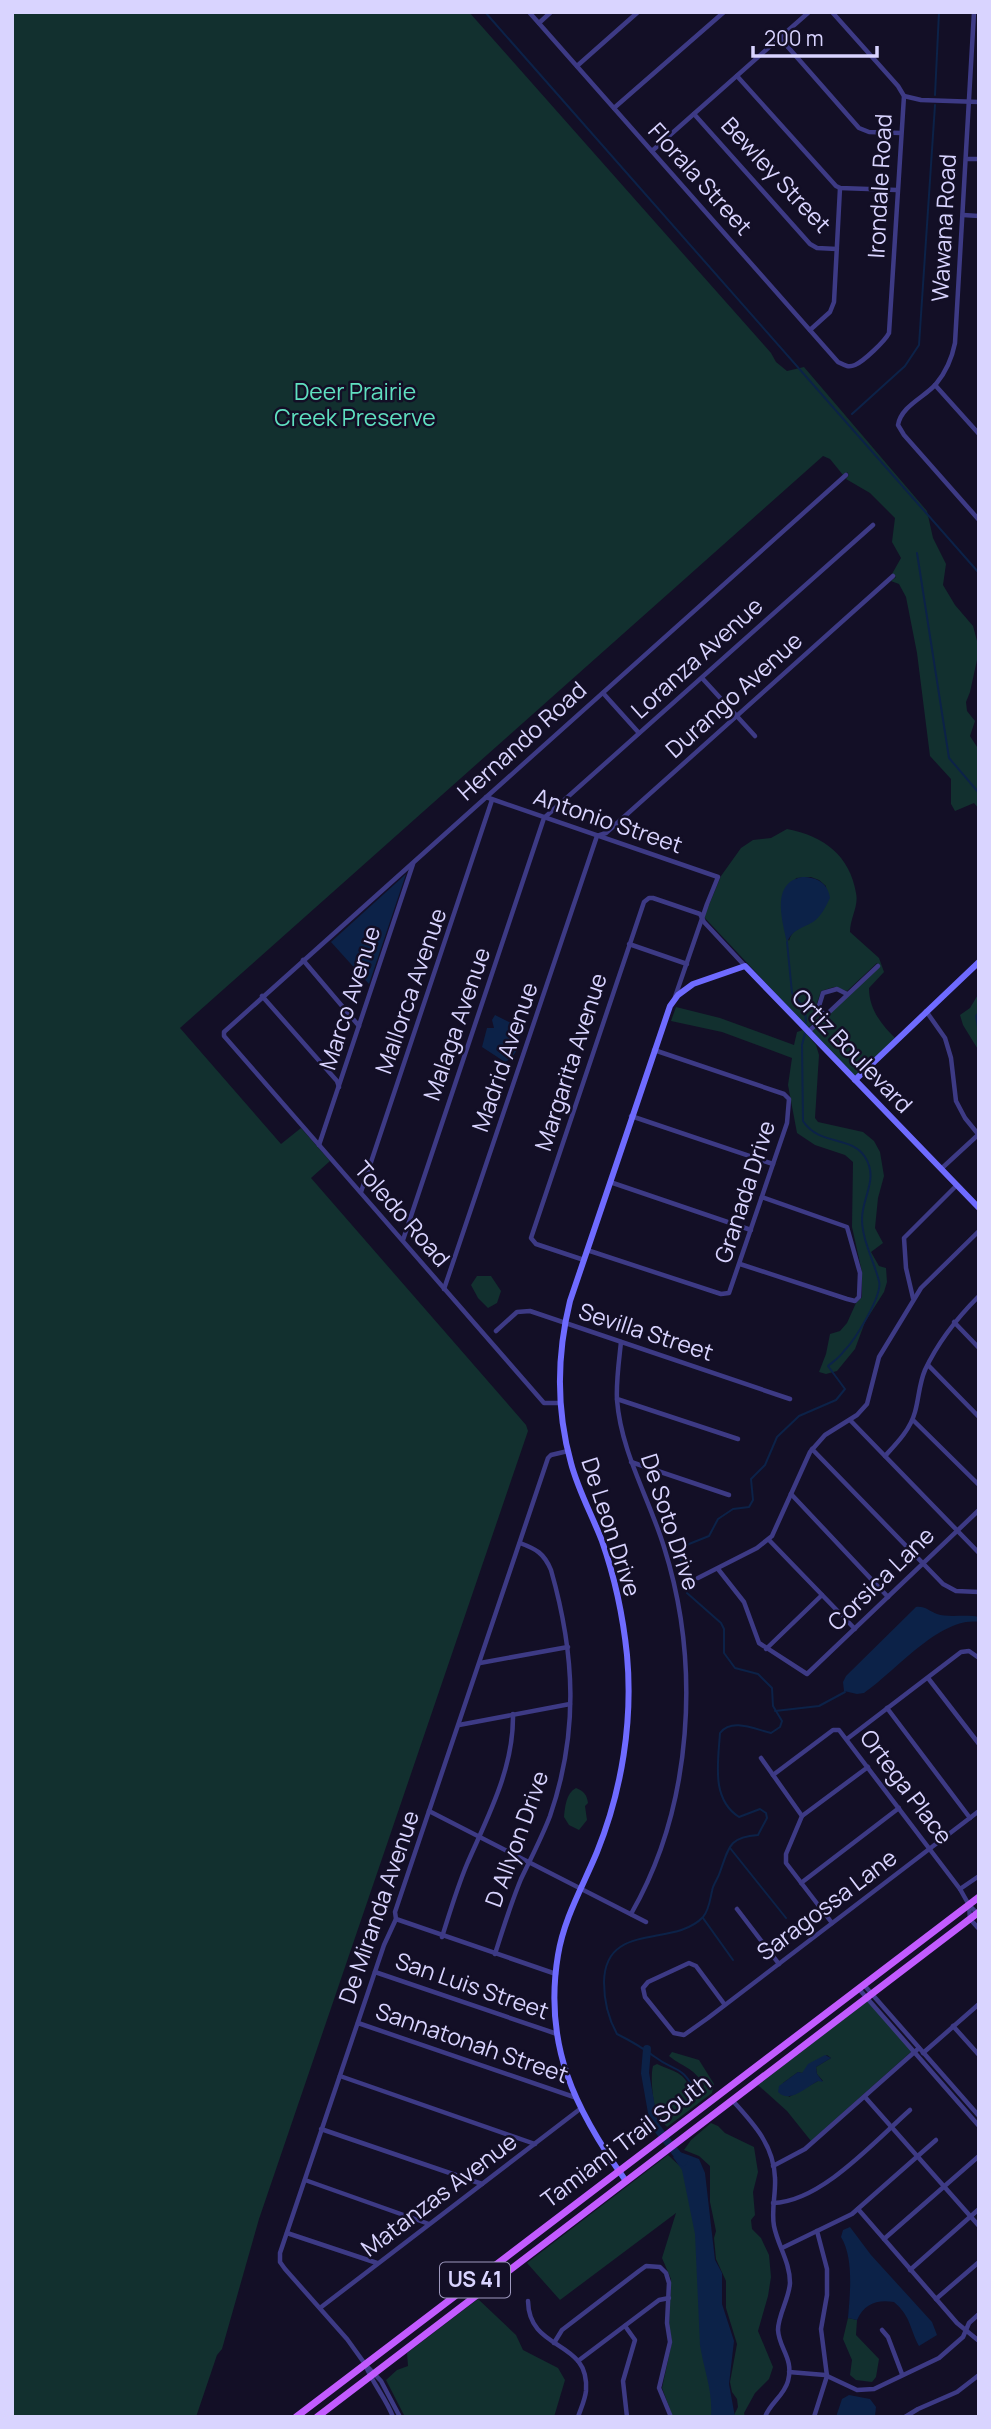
<svg xmlns="http://www.w3.org/2000/svg" width="991" height="2429" font-family="Manrope,sans-serif">
<rect width="100%" height="100%" fill="#130f26"/>
<g fill="#12302f" fill-rule="evenodd">
<polygon points="12,12 469,12 771,353 776,362 787,371 804,367 927,511 933,538 946,564 943,585 955,605 973,626 977,641 977,660 970,692 966,702 967,711 975,721 970,736 979,750 979,809 974,803 955,811 951,804 951,779 930,756 917,653 906,597 899,584 891,581 896,577 892,574 901,558 892,542 895,518 870,493 846,479 849,475 847,472 843,475 830,459 823,456 180,1028 281,1144 301,1128 330,1161 311,1178 526,1425 528,1431 259,2219 222,2349 217,2355 196,2417 12,2417"/>
<path d="M787,829c37,7 63,27 69,64 3,13 -6,25 -6,39l29,26 5,14 -15,16c0,21 12,36 26,50l-40,39 -43,-46 68,-65 -3,-3 -30,28 -13,-4 -13,4 -4,12 4,13 -13,12 -104,-111 17,-41 20,-28 12,-8 18,-2zM811,877l8,3 7,6c0,5 2,13 0,17 -6,23 -32,18 -37,38 -11,-20 1,-43 7,-63z"/>
<polygon points="979,993 979,1051 963,1025 960,1015 970,1008"/>
<polygon points="676,1007 720,1018 794,1045 797,1032 803,1030 816,1045 819,1055 815,1118 818,1122 863,1132 874,1141 880,1152 884,1176 878,1198 875,1228 883,1243 871,1252 879,1266 886,1268 887,1282 884,1292 865,1322 855,1349 837,1371 826,1374 819,1372 826,1354 830,1334 840,1331 847,1323 856,1303 862,1297 862,1272 852,1227 853,1162 845,1155 815,1145 797,1133 788,1085 792,1058 722,1032 671,1021"/>
<polygon points="477,1276 491,1276 501,1291 497,1303 488,1308 478,1298 471,1285"/>
<path d="M576,1788c8,3 11,7 12,15l-3,3 2,14 -8,10 -10,-5 -5,-8c1,-10 2,-24 12,-29z"/>
<path d="M867,2001l45,50 -101,90 -24,-30 -29,-26zM827,2055l4,3 -15,9 1,7 6,7h-5l-29,16 -6,-14 15,-11 4,1z"/>
<path d="M672,2052l27,8 15,24 -2,9 -45,34c-2,-3 -6,-5 -8,-8 -6,-10 -9,-43 -6,-53l4,-2c22,10 27,7 36,32l9,-6 2,-5c-12,-19 -20,-17 -35,-29z"/>
<polygon points="711,2123 718,2126 725,2133 754,2147 758,2172 753,2192 755,2215 751,2220 752,2229 761,2238 769,2255 771,2277 768,2296 758,2331 773,2367 769,2379 755,2393 744,2413 745,2417 733,2417 738,2407 737,2399 732,2392 730,2382 737,2344 726,2308 726,2281 716,2259 714,2238 716,2231 710,2202 710,2166 699,2156 684,2150 691,2140"/>
<polygon points="668,2155 685,2171 696,2235 714,2417 673,2417 662,2388 672,2342 669,2326 671,2279 662,2258 676,2213 560,2300 527,2263"/>
<polygon points="478,2299 516,2335 523,2350 558,2368 565,2380 554,2417 405,2417 386,2380 397,2370 408,2366 407,2353"/>
<polygon points="848,2318 857,2320 856,2335 879,2359 876,2377 872,2382 856,2380 850,2375 852,2360 843,2339"/>
</g>
<g fill="#0c2248">
<polygon points="406,874 369,984 331,942"/>
<path d="M802,877c15,0 26,6 28,21 -4,8 -9,19 -17,24 -10,6 -20,7 -26,20 -5,-23 -16,-59 15,-65z"/>
<path d="M495,1015l22,11 3,7c-2,12 -2,23 -15,29l-23,-15 5,-19h7l-2,-8z"/>
<path d="M916,1607c10,-1 12,4 21,7 11,4 29,0 42,3v5c-39,-6 -85,51 -115,71l-7,1 -13,-3 -1,-9 3,-6z"/>
<path d="M825,2055l6,3 -15,9 1,7 6,8 -5,-1c-12,6 -28,23 -40,11l1,-6 19,-14 4,1 6,-9z"/>
<path d="M680,2152l19,7 6,14 10,87 7,13v31l12,37 -5,43 6,33h-24c2,-27 -7,-46 -11,-72l-5,-111 -13,-64 -9,-13z"/>
<path d="M850,2227l21,28 61,67 5,13 -18,11c-9,-16 -8,-30 -25,-44 -17,-3 -30,2 -37,18l-9,-2c2,-24 6,-60 -7,-81l2,-7z"/>
<polygon points="849,2395 870,2399 876,2407 875,2416 836,2417 842,2399"/>
</g>
<g fill="none" stroke-linecap="round" stroke-linejoin="round">
<g stroke="#0c2248" stroke-width="2">
<polyline points="485,12 979,573"/>
<polyline points="935,95 939,12"/>
<polyline points="852,414 905,366 919,345 935,105"/>
<polyline points="917,553 949,758 979,793"/>
<polyline points="787,942 792,993 805,1009 806,1023"/>
<polyline points="979,1012 976,1016 979,1033"/>
<polyline points="775,1711 819,1706 845,1692"/>
<polyline points="730,1848 786,1918"/>
<polyline points="703,1918 733,1960"/>
<path d="M696,2093c-14,-29 -20,-20 -41,-36 -12,-9 -24,-16 -38,-23 -9,-16 -13,-34 -13,-52 1,-61 70,-34 99,-65 6,-7 7,-17 9,-26 1,-7 6,-12 8,-19 9,-25 9,-35 38,-37l9,-17 -1,-5 -6,-4 -21,8c-28,-18 -21,-54 -19,-84 12,-15 34,-4 51,0l9,-6 2,-6 -9,-15 -1,-18 -14,-14 -23,-6 -11,-15v-24l-3,-6 -34,-30c1,-15 -8,-27 -7,-41l9,-8 20,-8 9,-17 15,-10 16,-2 4,-7 -2,-21 14,-14 12,-28 22,-21 37,-16 9,-11 -17,-23c6,-5 12,-9 16,-15 11,-11 39,-56 35,-70 -5,-20 -17,-41 -17,-62 0,-22 17,-40 3,-62 -14,-22 -46,-11 -62,-36l-1,-76 3,-12"/>
</g>
<polyline stroke="#0c2248" stroke-width="8" points="647,2049 645,2073 654,2124 683,2162"/>
<g stroke="#3d3a85" stroke-width="4.5">
<path d="M529,12l309,350c6,3 10,6 17,3 9,-4 30,-24 34,-32l15,-237 -6,-10 -66,-74"/>
<path d="M974,12l-19,331c-3,15 -9,29 -19,41 -11,13 -35,22 -38,41l6,10 75,85"/>
<polyline points="539,23 551,12"/>
<polyline points="780,38 859,128 869,132 901,133"/>
<polyline points="577,66 638,12"/>
<polyline points="737,76 836,186 840,188 897,190"/>
<polyline points="904,96 921,100 979,102"/>
<polyline points="614,108 724,12"/>
<polyline points="694,114 810,244 817,248 837,249"/>
<polyline points="652,151 809,12"/>
<polyline points="966,159 979,159"/>
<polyline points="963,215 979,216"/>
<polyline points="810,330 830,312 834,302 840,188"/>
<polyline points="935,385 979,434"/>
<polyline points="702,678 755,736"/>
<polyline points="603,693 639,733"/>
<polyline points="486,797 718,877 707,904 675,997"/>
<polyline points="629,944 687,964"/>
<polyline points="303,960 359,1026"/>
<polyline points="262,996 337,1081 339,1087"/>
<polyline points="926,1011 945,1038 951,1058 956,1101 965,1118 978,1134"/>
<polyline points="824,1016 819,1006 823,993 837,989 847,994"/>
<polyline points="808,1032 878,966"/>
<polyline points="631,1116 773,1164"/>
<polyline points="319,1145 413,864"/>
<polyline points="941,1169 979,1134"/>
<polyline points="610,1182 751,1230"/>
<polyline points="361,1192 492,800"/>
<polyline points="403,1240 544,818 873,525"/>
<polyline points="587,1250 721,1294 729,1293 787,1123 789,1099 784,1094 654,1050"/>
<polyline points="584,1260 536,1244 531,1238 644,902 649,898 653,898 700,914 704,922 745,966"/>
<polyline points="740,1264 847,1299 855,1301 859,1297 860,1273 847,1227 762,1197"/>
<polyline points="444,1289 597,836 606,833 893,576"/>
<polyline points="913,1298 906,1268 904,1238 957,1185"/>
<polyline points="954,1322 979,1348"/>
<polyline points="496,1331 517,1312 530,1311 790,1399"/>
<path d="M621,1342c-2,19 -5,39 -4,58 4,52 32,98 47,147 37,117 29,259 -33,367"/>
<polyline points="928,1365 979,1417"/>
<polyline points="617,1399 738,1439"/>
<polyline points="560,1403 544,1403 224,1036 224,1032 846,475"/>
<polyline points="850,1420 979,1553"/>
<polyline points="913,1420 979,1485"/>
<polyline points="812,1449 943,1584 956,1591 979,1592"/>
<path d="M885,1456c12,-13 25,-26 30,-44 4,-14 4,-28 10,-42 13,-28 32,-52 54,-74"/>
<polyline points="631,1462 729,1495"/>
<polyline points="791,1494 888,1597"/>
<polyline points="769,1540 855,1629"/>
<polyline points="718,1569 744,1602 759,1643 807,1674 979,1510"/>
<polyline points="698,1578 757,1548 772,1536 810,1452 825,1435 857,1415 867,1404 879,1357 921,1288 979,1231"/>
<polyline points="766,1649 822,1595"/>
<polyline points="480,1663 568,1647"/>
<polyline points="928,1678 979,1744"/>
<polyline points="887,1708 970,1818"/>
<polyline points="459,1725 570,1704"/>
<polyline points="847,1739 961,1652 969,1651 979,1658"/>
<polyline points="761,1758 802,1816 786,1854 786,1863 832,1923"/>
<polyline points="773,1775 833,1730 839,1730 960,1889 969,1905 979,1915"/>
<polyline points="429,1811 646,1922"/>
<polyline points="802,1816 868,1767"/>
<polyline points="801,1883 899,1808"/>
<polyline points="960,1889 979,1876"/>
<polyline points="969,1905 970,1919 979,1929"/>
<polyline points="737,1909 779,1964"/>
<polyline points="396,1919 556,1974"/>
<path d="M442,1937c8,-25 15,-49 25,-73 21,-48 47,-96 46,-150"/>
<path d="M495,1954c8,-25 16,-51 26,-75 10,-21 21,-42 29,-63 29,-84 25,-162 1,-246 -7,-17 -15,-21 -31,-27"/>
<polyline points="375,1972 557,2034"/>
<polyline points="864,1985 979,2116"/>
<polyline points="859,1989 979,2126"/>
<polyline points="725,2005 696,1966 689,1963 648,1982 643,1988 645,1997 674,2033 684,2035 708,2018 979,1811"/>
<polyline points="358,2023 574,2097"/>
<polyline points="953,2026 979,2055"/>
<polyline points="923,2053 979,2004"/>
<polyline points="340,2076 535,2144"/>
<polyline points="865,2097 979,2226"/>
<path d="M732,2100c21,23 42,45 43,78 1,16 -4,32 -1,48 4,20 16,36 16,57 -1,16 -12,32 -12,47 1,19 16,28 10,51 -4,15 -18,22 -23,36"/>
<polyline points="321,2129 482,2184"/>
<polyline points="773,2166 805,2149 919,2048"/>
<polyline points="305,2180 429,2224"/>
<path d="M773,2203c48,-1 102,-62 137,-93"/>
<polyline points="858,2209 957,2323 979,2341"/>
<polyline points="287,2233 377,2263"/>
<polyline points="884,2239 979,2156"/>
<polyline points="782,2248 852,2214 936,2140"/>
<polyline points="910,2270 979,2209"/>
<polyline points="936,2299 979,2262"/>
<path d="M528,2301c1,52 62,37 58,90 -1,9 -5,17 -8,26"/>
<polyline points="320,2308 580,2109"/>
<polyline points="625,2326 635,2340 623,2381 627,2417"/>
<polyline points="882,2330 888,2337 902,2374"/>
<polyline points="554,2343 562,2330 639,2271 646,2266 660,2267 666,2273 669,2283 667,2323 670,2342 659,2388 671,2417"/>
<polyline points="578,2361 659,2300 669,2298"/>
<polyline points="365,2364 347,2339 285,2269 280,2262 280,2253 384,1945 396,1919 395,1912 548,1458 551,1455 568,1451"/>
<polyline points="789,2372 825,2375 857,2390 874,2389 939,2358 963,2337 969,2323 979,2314"/>
<path d="M393,2417c-7,-19 -21,-34 -28,-53l16,17 19,36"/>
<polyline points="814,2417 827,2376 821,2329 827,2295 827,2269 817,2231"/>
<polyline points="905,2417 918,2409 957,2392 979,2375"/>
</g>
<g stroke="#6f6bff" stroke-width="6">
<polyline points="855,1080 979,962"/>
<path d="M626,2181c-51,-71 -83,-136 -68,-226 6,-37 25,-69 39,-103 25,-62 36,-131 30,-197 -4,-39 -12,-77 -25,-114 -10,-26 -24,-51 -31,-78 -15,-54 -14,-109 -1,-162l100,-295 8,-11 15,-11 52,-18 234,242"/>
</g>
<g stroke="#c25bff" stroke-width="7">
<polyline points="296,2417 979,1897"/>
<polyline points="317,2417 979,1912"/>
</g>
</g>
<g text-anchor="middle" stroke-width="5" stroke-linejoin="round" paint-order="stroke">
<rect fill="#130f26" stroke="#9e99be" stroke-width="2" x="440" y="2262.5" width="70" height="35" rx="5"/>
<g font-size="21" font-weight="bold" fill="#d9d4ff">
<text x="475" y="2287">US 41</text>
</g>
<g font-size="23" fill="#d9d4ff" stroke="#130f26">
<text transform="translate(776 175) rotate(47)" y="8">Bewley Street</text>
<text transform="translate(700 179) rotate(48)" y="8">Florala Street</text>
<text transform="translate(880 186) rotate(-87)" y="8">Irondale Road</text>
<text transform="translate(944 228) rotate(-87)" y="8">Wawana Road</text>
<text transform="translate(697 658) rotate(-42)" y="8">Loranza Avenue</text>
<text transform="translate(734 695) rotate(-42)" y="8">Durango Avenue</text>
<text transform="translate(522 741) rotate(-42)" y="8">Hernando Road</text>
<text transform="translate(608 821) rotate(19)" y="8">Antonio Street</text>
<text transform="translate(411 991) rotate(-71)" y="8">Mallorca Avenue</text>
<text transform="translate(350 998) rotate(-72)" y="8">Marco Avenue</text>
<text transform="translate(457 1024) rotate(-71)" y="8">Malaga Avenue</text>
<text transform="translate(852 1051) rotate(46)" y="8">Ortiz Boulevard</text>
<text transform="translate(505 1057) rotate(-71)" y="8">Madrid Avenue</text>
<text transform="translate(571 1062) rotate(-72)" y="8">Margarita Avenue</text>
<text transform="translate(745 1192) rotate(-72)" y="8">Granada Drive</text>
<text transform="translate(402 1214) rotate(49)" y="8">Toledo Road</text>
<text transform="translate(646 1332) rotate(18)" y="8">Sevilla Street</text>
<text transform="translate(670 1522) rotate(72)" y="8">De Soto Drive</text>
<text transform="translate(611 1527) rotate(72)" y="8">De Leon Drive</text>
<text transform="translate(881 1579) rotate(-44)" y="8">Corsica Lane</text>
<text transform="translate(906 1787) rotate(53)" y="8">Ortega Place</text>
<text transform="translate(517 1839) rotate(-70)" y="8">D Allyon Drive</text>
<text transform="translate(827 1905) rotate(-37)" y="8">Saragossa Lane</text>
<text transform="translate(379 1907) rotate(-71)" y="8">De Miranda Avenue</text>
<text transform="translate(472 1986) rotate(19)" y="8">San Luis Street</text>
<text transform="translate(472 2043) rotate(19)" y="8">Sannatonah Street</text>
<text transform="translate(626 2141) rotate(-37)" y="8">Tamiami Trail South</text>
<text transform="translate(439 2195) rotate(-37)" y="8">Matanzas Avenue</text>
</g>
<g font-size="23" fill="#5fe0c0" stroke="#130f26">
<text x="355" y="400">Deer Prairie<tspan x="355" dy="26">Creek Preserve</tspan></text>
</g>
</g>
<rect width="991" height="2429" fill="none" stroke="#d9d4ff" stroke-width="28"/>
<path d="M753 46v10h124v-10" fill="none" stroke="#d9d4ff" stroke-width="3.5"/>
<text x="764" y="46" font-size="21" fill="#d9d4ff" stroke="#130f26" stroke-width="5" paint-order="stroke">200 m</text>
</svg>
